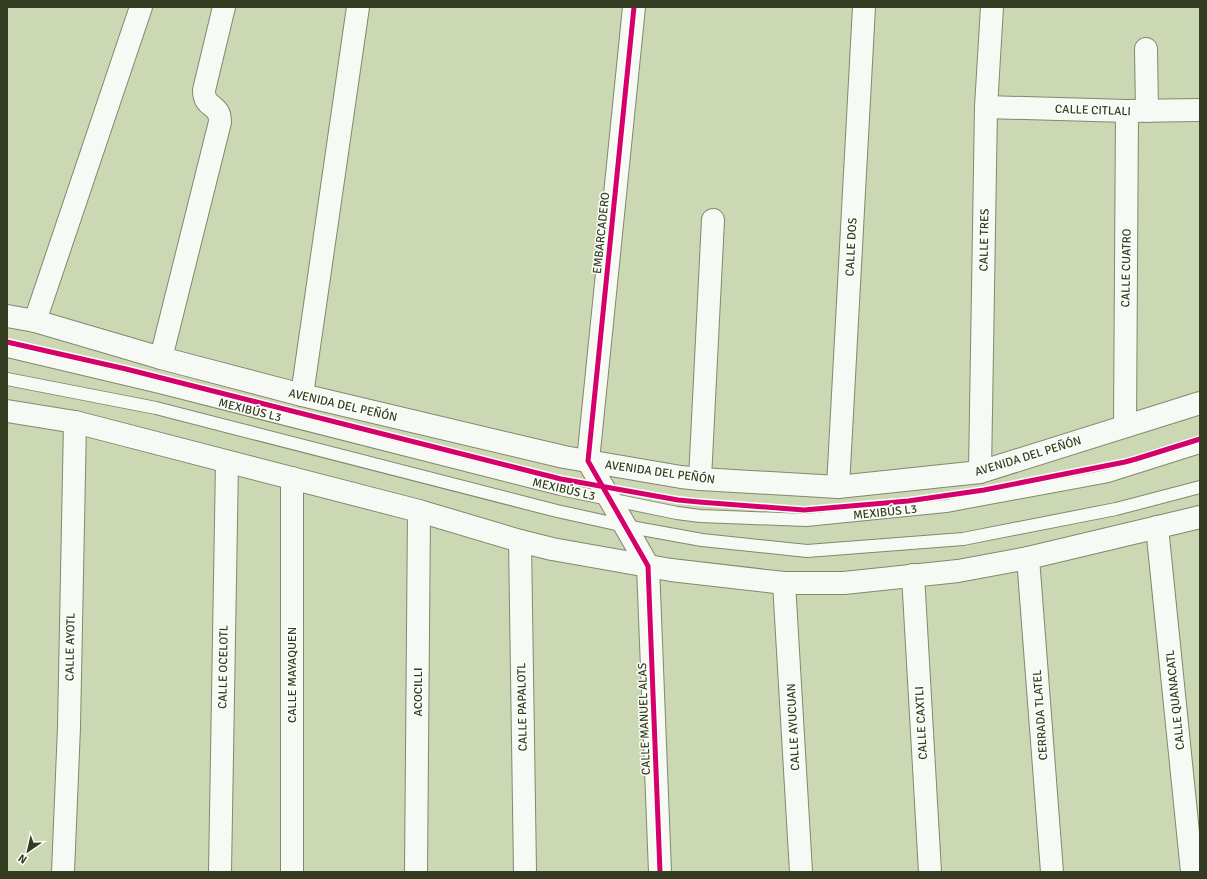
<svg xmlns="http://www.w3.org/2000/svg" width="1207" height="879" font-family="Signika,sans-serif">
<rect width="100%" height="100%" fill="#cbd8b3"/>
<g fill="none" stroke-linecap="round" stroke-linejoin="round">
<defs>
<g id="service">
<polyline points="7,351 159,387 560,489 677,513 700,516 806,520 946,506 1108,476 1200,447"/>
<polyline points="7,379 156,408 557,511 625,526 702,540 807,551 963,539 1116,509 1200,487"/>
</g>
<g id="minor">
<polyline points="1146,49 1147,111"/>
<polyline points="986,107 1127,111 1200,110"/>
<polyline points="35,321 141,7"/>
<path d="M161,358l59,-236c0,-20 -16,-12 -16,-32l20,-83"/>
<polyline points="302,395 358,7"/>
<polyline points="1125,426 1127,111"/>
<polyline points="980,472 986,107 992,7"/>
<polyline points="700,479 713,220"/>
<polyline points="838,487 864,7"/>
<polyline points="1157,527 1192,872"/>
<polyline points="520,541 525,872"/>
<polyline points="1028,558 1052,872"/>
<polyline points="913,575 930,872"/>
<polyline points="784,583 801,872"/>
<polyline points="63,872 69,727 75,422"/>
<polyline points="220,872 227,462"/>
<polyline points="292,872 292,478"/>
<polyline points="416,872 419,511"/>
</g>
<polyline id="tertiary" points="634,7 588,461 648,566 660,872"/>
<g id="primary">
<polyline points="7,316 35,321 161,358 302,395 564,457 681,477 700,479 838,487 980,472 1200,403"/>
<polyline points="7,411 75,422 419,511 520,541 552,549 671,570 784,583 844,583 958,571 1028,558 1200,517"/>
</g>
</defs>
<use href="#service" stroke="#80896c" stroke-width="14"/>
<use href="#minor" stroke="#80896c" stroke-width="24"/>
<use href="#tertiary" stroke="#80896c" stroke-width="24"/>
<use href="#primary" stroke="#80896c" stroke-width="24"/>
<use href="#service" stroke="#f7f9f4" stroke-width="12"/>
<use href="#minor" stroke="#f7f9f4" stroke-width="22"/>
<use href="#tertiary" stroke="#f7f9f4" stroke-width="22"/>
<use href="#primary" stroke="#f7f9f4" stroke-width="22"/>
<defs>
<g id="cycleway">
<polyline points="634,7 588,461 648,566 660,872"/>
<polyline points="7,342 126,369 561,479 678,500 699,502 804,510 908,501 984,490 1125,462 1136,459 1200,439"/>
</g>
</defs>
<use href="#cycleway" stroke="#fcfef8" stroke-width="8"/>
<use href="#cycleway" stroke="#d6006c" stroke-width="5"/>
</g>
<g text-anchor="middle" stroke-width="3" stroke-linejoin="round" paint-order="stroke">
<g font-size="12" fill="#343d22" stroke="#fcfef8">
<text transform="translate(1093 110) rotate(2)" y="4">CALLE CITLALI</text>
<text transform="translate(601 233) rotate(-84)" y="4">EMBARCADERO</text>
<text transform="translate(984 240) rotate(-89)" y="4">CALLE TRES</text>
<text transform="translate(851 247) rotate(-87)" y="4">CALLE DOS</text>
<text transform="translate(1126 268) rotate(-89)" y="4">CALLE CUATRO</text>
<text transform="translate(343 405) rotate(13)" y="4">AVENIDA DEL PEÑÓN</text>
<text transform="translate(250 410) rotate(14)" y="4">MEXIBÚS L3</text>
<text transform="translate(1028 456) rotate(-17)" y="4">AVENIDA DEL PEÑÓN</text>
<text transform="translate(660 472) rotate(8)" y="4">AVENIDA DEL PEÑÓN</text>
<text transform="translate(564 489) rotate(13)" y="4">MEXIBÚS L3</text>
<text transform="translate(885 512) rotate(-6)" y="4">MEXIBÚS L3</text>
<text transform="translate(70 647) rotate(-89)" y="4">CALLE AYOTL</text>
<text transform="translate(223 667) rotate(-89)" y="4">CALLE OCELOTL</text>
<text transform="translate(292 675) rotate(-90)" y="4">CALLE MAYAQUEN</text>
<text transform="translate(418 692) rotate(-90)" y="4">ACOCILLI</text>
<text transform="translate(1175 700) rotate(-96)" y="4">CALLE QUANACATL</text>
<text transform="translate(522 707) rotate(-91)" y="4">CALLE PAPALOTL</text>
<text transform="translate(1040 715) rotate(-94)" y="4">CERRADA TLATEL</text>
<text transform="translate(644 719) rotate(-92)" y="4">CALLE MANUEL ALAS</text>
<text transform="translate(921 723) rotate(-93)" y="4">CALLE CAXTLI</text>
<text transform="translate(793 727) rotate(-93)" y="4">CALLE AYUCUAN</text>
</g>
</g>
<rect width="1207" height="879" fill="none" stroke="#343d22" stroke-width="16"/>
<g transform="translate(28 851) rotate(214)" stroke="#fcfef8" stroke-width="3" paint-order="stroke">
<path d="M0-3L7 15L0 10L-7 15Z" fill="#343d22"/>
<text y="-6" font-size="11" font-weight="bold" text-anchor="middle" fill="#343d22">N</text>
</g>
</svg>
